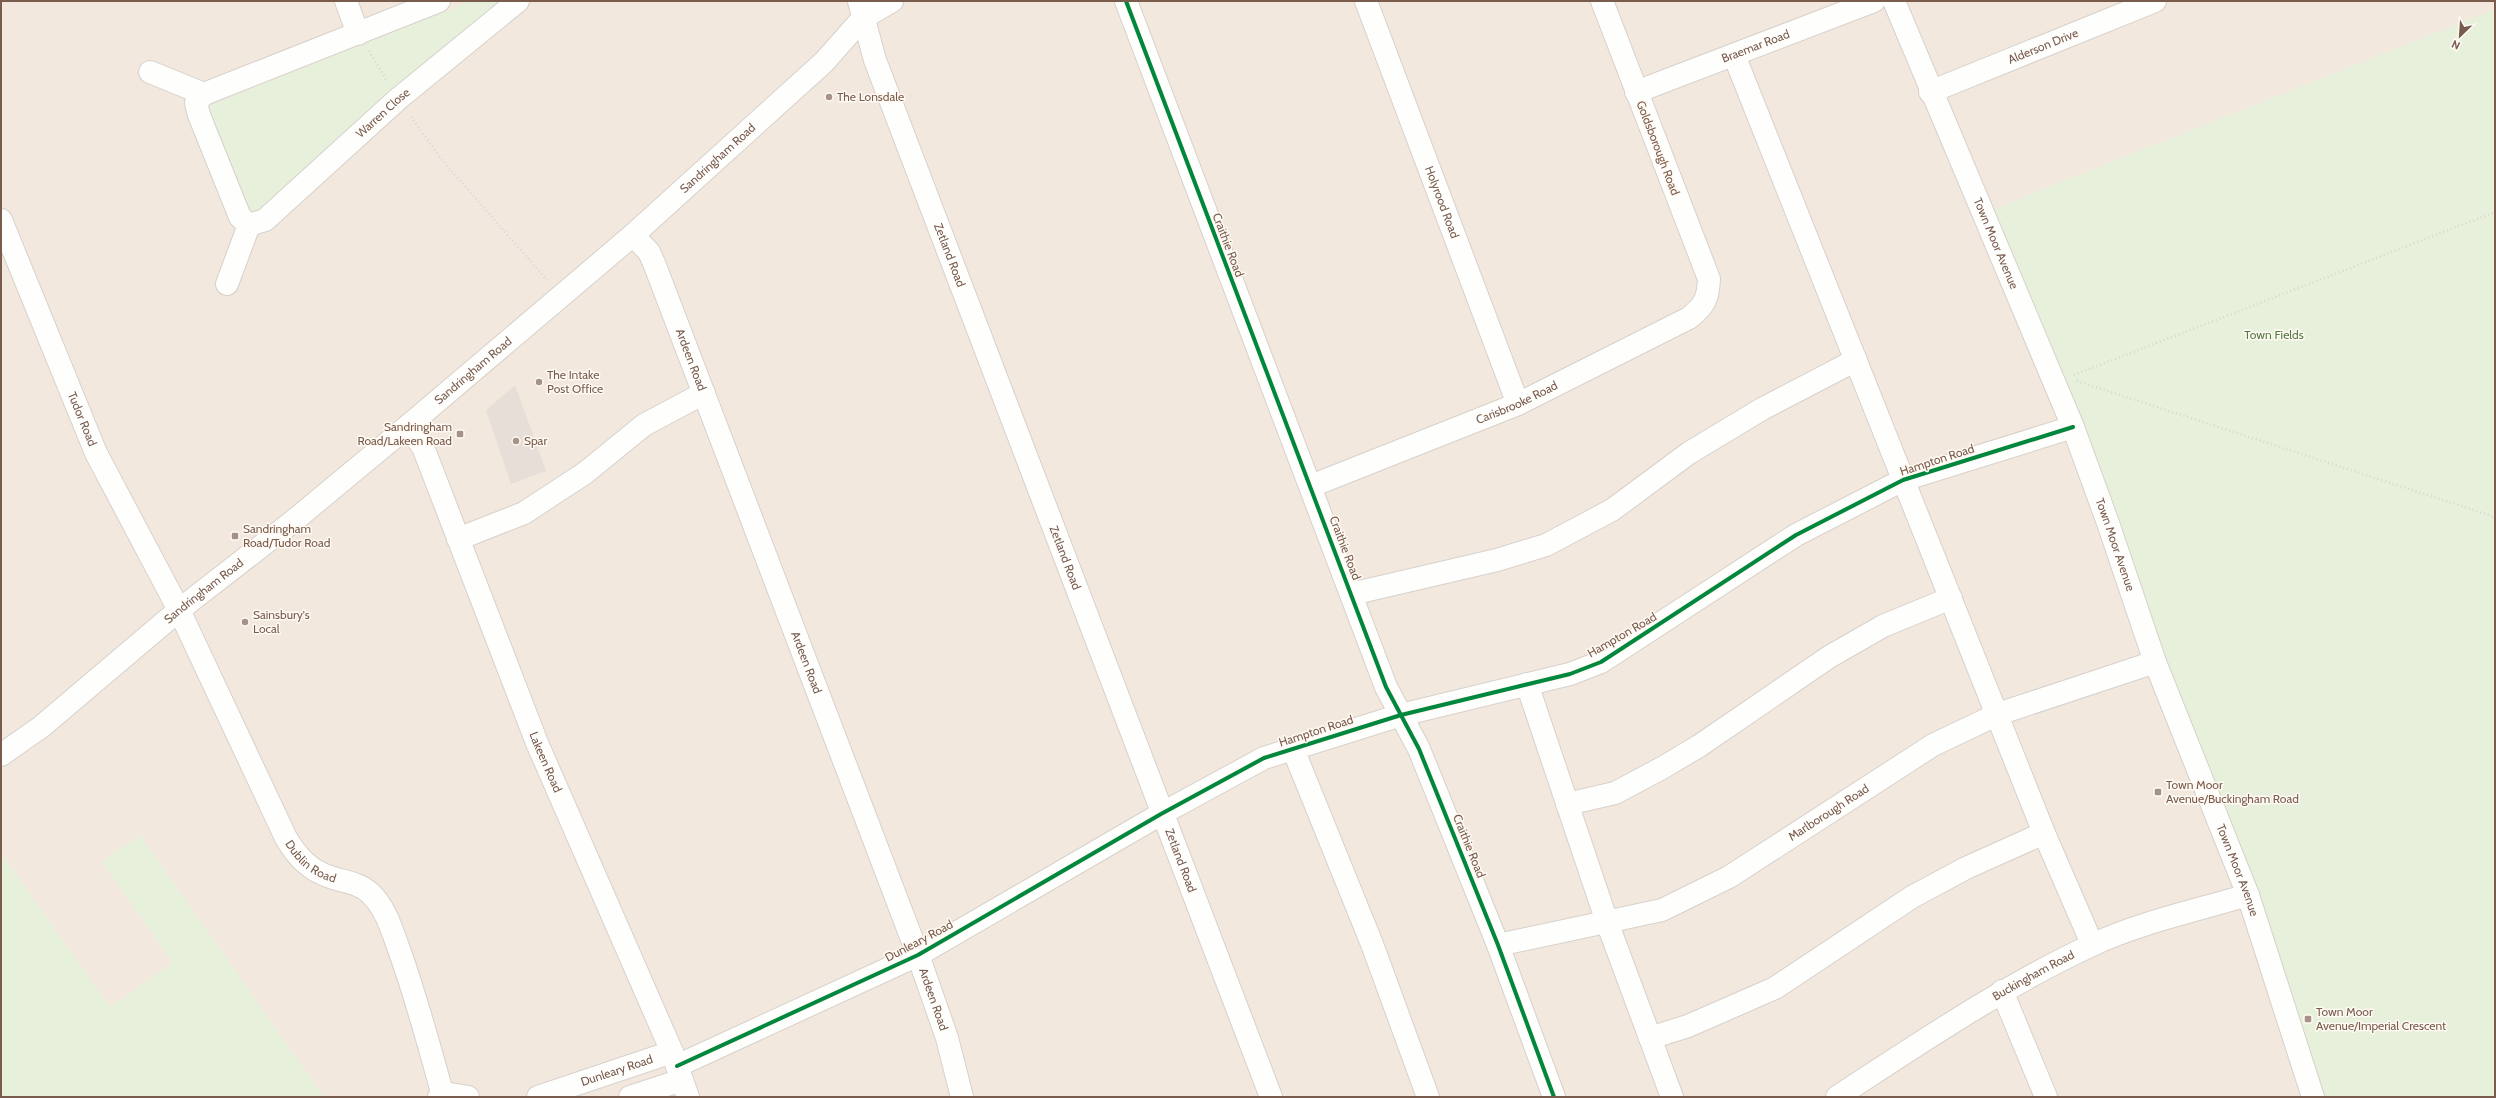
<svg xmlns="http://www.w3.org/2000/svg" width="2496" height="1098" font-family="Cabin,sans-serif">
<rect width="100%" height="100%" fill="#f9f5f0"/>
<rect fill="#f2e8de" x="1" y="1" width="2494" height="1096"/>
<g fill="#e7f0db">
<polygon points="472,1 501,1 261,213 252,213 210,112 211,105"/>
<polygon points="2495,9 2495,1097 2313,1097 1989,211"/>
<polygon points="140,835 324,1097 1,1097 1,853 110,1007 173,963 102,862"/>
</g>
<polygon fill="#e6ded7" points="515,385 546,471 511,484 486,410"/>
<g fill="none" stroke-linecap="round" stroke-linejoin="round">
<defs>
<g id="minor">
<polyline points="346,1 358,34"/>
<path id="s1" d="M439,1l-235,93 -8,9 3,12 41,102 9,8 16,-5 133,-121 120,-98"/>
<path id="s2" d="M859,1l16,59 396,1037"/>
<polyline points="1126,1 1386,687 1419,749 1498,945 1554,1097"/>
<path id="s3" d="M1366,1l152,403"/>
<path id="s4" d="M1894,1l179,426 35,96 47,139 93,233 65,202"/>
<polyline points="1734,55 2044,833 2092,944"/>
<polyline points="150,72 204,94"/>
<path id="s5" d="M1636,92l238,-91"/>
<path id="s6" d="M1930,92l225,-91"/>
<path id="s7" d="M1,220l95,233 83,157 107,228c12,20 24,33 47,40 13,4 26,5 37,15 17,16 23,41 31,62 16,46 29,93 42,141"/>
<path id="s8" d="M633,235l16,17 5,11 264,692 29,83 15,59"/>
<polyline points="227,284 249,225"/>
<path id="s9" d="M408,426l15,21 114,296 135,309 16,45"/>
<path id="s10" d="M1311,486l207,-82 171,-86c16,-13 19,-19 20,-39l-107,-278"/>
<polyline points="458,539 524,513 585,473 644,425 704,393"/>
<polyline points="1351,594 1497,560 1546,545 1612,510 1689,453 1762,409 1856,360"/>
<polyline points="1527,684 1607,922 1672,1097"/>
<polyline points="1293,749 1372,944 1428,1097"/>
<path id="s11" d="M1,755l40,-28 138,-117 112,-87 117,-97 225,-191 191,-173 39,-44 29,-17"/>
<polyline points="1567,804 1615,793 1662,768 1699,746 1829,657 1883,626 1951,598"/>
<path id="s12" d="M1498,945l164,-35 67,-33 204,-132 65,-31 157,-52"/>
<polyline points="2002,991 2046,1097"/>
<polyline points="1650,1038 1688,1026 1775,988 1912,897 1966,868 2044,833"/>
<polyline points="677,1066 918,955 1161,814 1264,758 1401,715 1570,674 1601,662 1796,535 1903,480 2073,427"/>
<polyline points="439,1097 450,1094 468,1097"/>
<path id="s13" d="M538,1097l134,-45"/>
<polyline points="630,1097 682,1080"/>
<path id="s14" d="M1837,1097c83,-54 165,-110 255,-152 46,-22 106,-35 156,-50"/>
</g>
</defs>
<use href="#minor" stroke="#d7d1cb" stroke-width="24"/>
<g stroke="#dcd5d0" stroke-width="2.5" stroke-dasharray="1 3" stroke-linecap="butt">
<polyline points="369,51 387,81"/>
<polyline points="411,117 442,160 547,280"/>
<polyline points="2074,375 2495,212"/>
<polyline points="2077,381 2495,517"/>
</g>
<use href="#minor" stroke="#fefefd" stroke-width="22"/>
<defs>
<g id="cycleway">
<polyline points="1126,1 1386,687 1419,749 1498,945 1554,1097"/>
<polyline points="677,1066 918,955 1161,814 1264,758 1401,715 1570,674 1601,662 1796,535 1903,480 2073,427"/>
</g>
</defs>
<use href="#cycleway" stroke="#fffaf3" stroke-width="6"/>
<use href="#cycleway" stroke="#00873e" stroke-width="4"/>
</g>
<g fill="#a69286" stroke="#fffaf3" stroke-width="1.5">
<circle cx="829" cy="97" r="4"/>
<circle cx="539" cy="382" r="4"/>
<rect x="456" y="430" width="8" height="8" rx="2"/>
<circle cx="516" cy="441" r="4"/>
<rect x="231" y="532" width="8" height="8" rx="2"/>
<circle cx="245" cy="622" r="4"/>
<rect x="2154" y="788" width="8" height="8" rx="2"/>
<rect x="2304" y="1015" width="8" height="8" rx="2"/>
</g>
<g text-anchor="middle" stroke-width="3" stroke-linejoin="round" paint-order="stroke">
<g font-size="12" fill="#7a5c4d" stroke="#fffaf3">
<text dy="4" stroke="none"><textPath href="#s6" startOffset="122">Alderson Drive</textPath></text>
<text dy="4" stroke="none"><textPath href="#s5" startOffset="128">Braemar Road</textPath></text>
<text dy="4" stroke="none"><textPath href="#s1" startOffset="575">Warren Close</textPath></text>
<text transform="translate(1658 148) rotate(69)" y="4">Goldsborough Road</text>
<text dy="4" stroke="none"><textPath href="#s11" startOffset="933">Sandringham Road</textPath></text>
<text dy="4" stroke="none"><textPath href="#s3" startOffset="215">Holyrood Road</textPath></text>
<text dy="4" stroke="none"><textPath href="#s4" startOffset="263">Town Moor Avenue</textPath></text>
<text transform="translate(1228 245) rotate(69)" y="4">Craithie Road</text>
<text dy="4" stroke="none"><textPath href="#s2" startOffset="270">Zetland Road</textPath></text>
<text dy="4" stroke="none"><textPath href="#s8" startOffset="139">Ardeen Road</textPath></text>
<text dy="4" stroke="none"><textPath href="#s11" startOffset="609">Sandringham Road</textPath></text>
<text dy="4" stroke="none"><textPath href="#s10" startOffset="222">Carisbrooke Road</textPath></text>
<text dy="4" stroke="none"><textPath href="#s7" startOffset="215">Tudor Road</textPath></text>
<text transform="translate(1937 460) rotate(-18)" y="4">Hampton Road</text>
<text dy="4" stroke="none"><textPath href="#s4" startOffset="587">Town Moor Avenue</textPath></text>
<text transform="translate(1345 548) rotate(69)" y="4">Craithie Road</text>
<text dy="4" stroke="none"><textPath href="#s2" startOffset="594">Zetland Road</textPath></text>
<text dy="4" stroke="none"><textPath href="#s11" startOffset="261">Sandringham Road</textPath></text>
<text transform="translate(1622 635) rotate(-30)" y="4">Hampton Road</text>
<text dy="4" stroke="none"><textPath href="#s8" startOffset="463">Ardeen Road</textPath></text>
<text transform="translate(1316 731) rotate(-18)" y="4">Hampton Road</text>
<text dy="4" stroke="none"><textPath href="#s9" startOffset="364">Lakeen Road</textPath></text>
<text dy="4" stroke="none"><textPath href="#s12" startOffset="361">Marlborough Road</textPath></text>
<text transform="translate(1469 846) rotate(68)" y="4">Craithie Road</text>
<text dy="4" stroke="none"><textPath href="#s7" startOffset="716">Dublin Road</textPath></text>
<text dy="4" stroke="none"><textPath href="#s2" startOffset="918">Zetland Road</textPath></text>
<text dy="4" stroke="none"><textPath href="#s4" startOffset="935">Town Moor Avenue</textPath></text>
<text transform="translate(919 941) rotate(-28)" y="4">Dunleary Road</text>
<text dy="4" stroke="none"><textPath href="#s14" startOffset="231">Buckingham Road</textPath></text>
<text dy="4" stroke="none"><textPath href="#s8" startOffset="823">Ardeen Road</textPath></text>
<text dy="4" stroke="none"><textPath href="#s13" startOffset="83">Dunleary Road</textPath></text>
</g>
<g font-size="12" fill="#7a5c4d" stroke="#fffaf3" text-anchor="start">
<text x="837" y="101">The Lonsdale</text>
<text x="547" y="379">The Intake<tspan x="547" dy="14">Post Office</tspan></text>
<text x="452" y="431" text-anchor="end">Sandringham<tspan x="452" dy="14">Road/Lakeen Road</tspan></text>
<text x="524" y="445">Spar</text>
<text x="243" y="533">Sandringham<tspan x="243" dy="14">Road/Tudor Road</tspan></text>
<text x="253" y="619">Sainsbury's<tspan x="253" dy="14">Local</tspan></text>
<text x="2166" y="789">Town Moor<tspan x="2166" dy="14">Avenue/Buckingham Road</tspan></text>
<text x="2316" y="1016">Town Moor<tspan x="2316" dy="14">Avenue/Imperial Crescent</tspan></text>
</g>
<g font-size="12" fill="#537a41" stroke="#fffaf3">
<text x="2274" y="339">Town Fields</text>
</g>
</g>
<rect width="2496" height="1098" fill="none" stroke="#7a5c4d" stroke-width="4"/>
<g transform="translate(2460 36) rotate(205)" stroke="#fffaf3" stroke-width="3" paint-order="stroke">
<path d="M0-3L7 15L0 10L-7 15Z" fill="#7a5c4d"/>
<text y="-6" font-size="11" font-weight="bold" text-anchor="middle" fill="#7a5c4d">N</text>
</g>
</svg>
